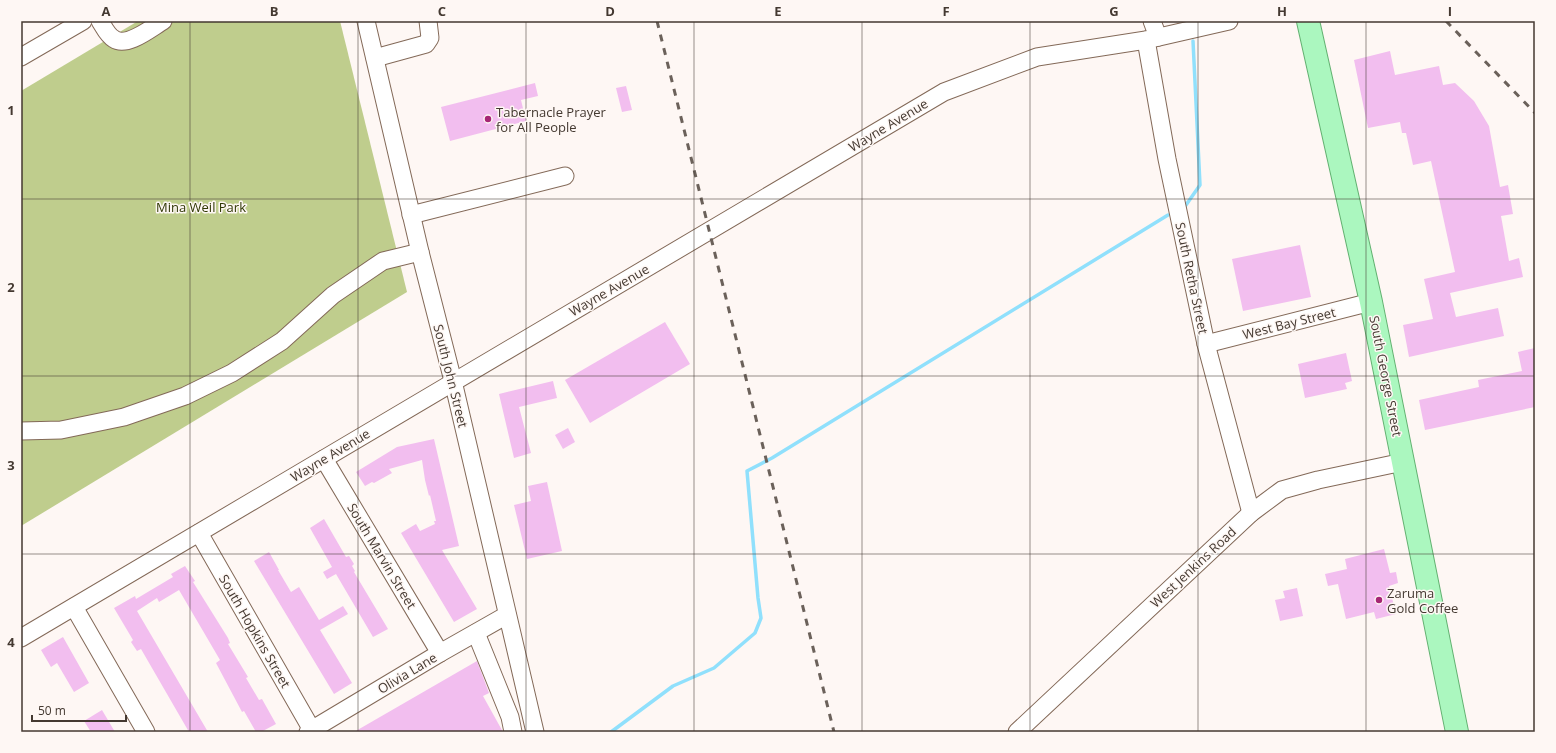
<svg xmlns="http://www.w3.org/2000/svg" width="1556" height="753" font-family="'Open Sans',sans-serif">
<rect width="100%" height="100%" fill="#fef7f4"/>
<polygon fill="#bfcd8d" points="138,21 340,21 407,292 21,526 21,91"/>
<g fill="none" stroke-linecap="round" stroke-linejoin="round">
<g stroke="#90e0fc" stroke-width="3.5">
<polyline points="1186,205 1200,185 1193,41"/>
<polyline points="611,732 673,686 714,668 755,633 761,618 758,598 747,471 772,458 1168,215"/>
</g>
</g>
<g fill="#f2beef">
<polygon points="1390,51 1395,75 1439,66 1443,85 1455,83 1474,101 1489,126 1500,187 1508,185 1513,214 1501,216 1509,261 1519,258 1523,277 1450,293 1456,317 1498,308 1504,336 1409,357 1403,325 1433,319 1424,279 1455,272 1431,161 1413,165 1406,133 1402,133 1400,122 1368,128 1354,60"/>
<polygon points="535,83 538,96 521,100 526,121 450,141 441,107"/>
<polygon points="626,86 632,110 622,112 616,88"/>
<polygon points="1300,245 1311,297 1243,311 1232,259"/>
<polygon points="665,322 690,364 590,423 565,380"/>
<polygon points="1535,348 1535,407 1425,430 1419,400 1479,387 1478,380 1522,371 1518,352"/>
<polygon points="1346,353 1352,381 1345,383 1347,389 1305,398 1298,364"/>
<polygon points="553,381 557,398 519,407 531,453 514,458 499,394"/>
<polygon points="568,428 575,442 563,449 555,435"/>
<polygon points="434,439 459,546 442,550 477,609 454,622 401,533 416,524 420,531 435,524 434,521 436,521 430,495 429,496 425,480 422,460 389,469 392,473 374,483 372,482 365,486 356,472 397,447"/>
<polygon points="547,482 562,551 527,559 514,505 531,501 528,486"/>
<polygon points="324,519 346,557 349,556 354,564 352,566 355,571 354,572 388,629 373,637 336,574 327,579 323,572 332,567 310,528"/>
<polygon points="1384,549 1390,573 1396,572 1398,583 1389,586 1396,614 1376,619 1374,612 1346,619 1338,584 1328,586 1325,574 1347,569 1345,559"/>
<polygon points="269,552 279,570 278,570 291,592 299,587 319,620 343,606 348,614 320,630 352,683 334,694 254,561"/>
<polygon points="185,566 195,581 193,582 228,638 230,643 228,644 248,677 246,678 259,700 262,699 276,724 261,732 256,732 244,711 242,712 216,663 220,660 179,590 159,602 157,598 137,611 208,732 189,732 141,649 137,651 131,642 133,640 114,608 135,596 136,599 173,577 171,574"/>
<polygon points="1297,588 1303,616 1280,621 1275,600 1285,598 1283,591"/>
<polygon points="63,637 89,683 74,692 57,663 51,667 41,650"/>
<polygon points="477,661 489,693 483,696 503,732 354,732"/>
<polygon points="102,710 115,732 91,732 84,721"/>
</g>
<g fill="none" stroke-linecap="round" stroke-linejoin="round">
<defs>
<g id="minor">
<path d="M100,21c4,6 7,14 14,18 13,9 37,-11 49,-18"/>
<polyline points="366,21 420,252 453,381 535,732"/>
<polyline points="1152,21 1158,37"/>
<polyline points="1146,40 1167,159 1206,344 1251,513"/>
<polyline points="21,57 83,21"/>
<polyline points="375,58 426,44 430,38 428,21"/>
<polyline points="411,215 565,176"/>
<polyline points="1206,344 1371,302"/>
<polyline points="21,431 61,430 124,417 185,396 232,373 282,341 333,295 383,261 420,252"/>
<polyline points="324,459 440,653"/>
<polyline points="199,533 312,730"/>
<polyline points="74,607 146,732"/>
<polyline points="476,633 510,717 513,732"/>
<polyline points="21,638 944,92 1037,57 1146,40 1229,21"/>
<polyline points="308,732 440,653 507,615"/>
<polyline points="1017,732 1251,513 1282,490 1318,480 1403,462"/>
</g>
<polyline id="major" points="1308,21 1371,302 1457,732"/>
</defs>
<use href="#minor" stroke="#836958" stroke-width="19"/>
<use href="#major" stroke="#63b171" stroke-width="24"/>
<use href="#minor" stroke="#fff" stroke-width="17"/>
<use href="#major" stroke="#abf7bf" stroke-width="22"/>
<g stroke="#6b615a" stroke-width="3" stroke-dasharray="7 7" stroke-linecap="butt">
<polyline points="657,21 834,732"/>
<polyline points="1446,21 1535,113"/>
</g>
</g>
<path fill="none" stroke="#443931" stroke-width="1" stroke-opacity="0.55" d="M190,21v711M358,21v711M526,21v711M694,21v711M862,21v711M1030,21v711M1198,21v711M1366,21v711M21,199h1514M21,376h1514M21,554h1514"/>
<g fill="#a62675" stroke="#fef7f4" stroke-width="1.5">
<circle cx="488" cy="119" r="4"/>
<circle cx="1379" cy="600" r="4"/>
</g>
<g text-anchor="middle" stroke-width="3" stroke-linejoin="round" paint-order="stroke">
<g font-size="13" fill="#443931" stroke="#fef7f4" text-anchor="start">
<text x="496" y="117">Tabernacle Prayer<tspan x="496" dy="15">for All People</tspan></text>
<text x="1387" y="598">Zaruma<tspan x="1387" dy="15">Gold Coffee</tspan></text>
</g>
<g font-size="13" fill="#443931" stroke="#fef7f4">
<text transform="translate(888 125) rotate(-31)" y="5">Wayne Avenue</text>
<text transform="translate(1192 278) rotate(78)" y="5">South Retha Street</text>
<text transform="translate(609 290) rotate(-30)" y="5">Wayne Avenue</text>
<text transform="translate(1289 323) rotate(-14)" y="5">West Bay Street</text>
<text transform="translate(451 376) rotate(76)" y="5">South John Street</text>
<text transform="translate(1386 376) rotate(79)" y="5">South George Street</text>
<text transform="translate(330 455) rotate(-31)" y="5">Wayne Avenue</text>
<text transform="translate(382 556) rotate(59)" y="5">South Marvin Street</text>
<text transform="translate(1193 567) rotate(-43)" y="5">West Jenkins Road</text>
<text transform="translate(255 631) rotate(60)" y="5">South Hopkins Street</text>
<text transform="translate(407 673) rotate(-31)" y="5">Olivia Lane</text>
</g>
<g font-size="13" fill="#303805" stroke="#fef7f4">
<text x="201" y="212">Mina Weil Park</text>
</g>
</g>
<rect width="1556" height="753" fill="none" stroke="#fef7f4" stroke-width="44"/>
<path d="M32 715v6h94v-6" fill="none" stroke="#443931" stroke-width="2"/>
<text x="38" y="715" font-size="12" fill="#443931" stroke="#fef7f4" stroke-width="3" paint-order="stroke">50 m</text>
<rect x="22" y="22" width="1512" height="709" fill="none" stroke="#443931" stroke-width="1.5"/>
<g font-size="13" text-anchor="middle" font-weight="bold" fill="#443931">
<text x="106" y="16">A</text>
<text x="274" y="16">B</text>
<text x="442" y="16">C</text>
<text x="610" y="16">D</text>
<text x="778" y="16">E</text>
<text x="946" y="16">F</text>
<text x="1114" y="16">G</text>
<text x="1282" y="16">H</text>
<text x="1450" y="16">I</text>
<text x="11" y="115">1</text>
<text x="11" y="292">2</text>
<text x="11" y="470">3</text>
<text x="11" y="647">4</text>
</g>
</svg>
